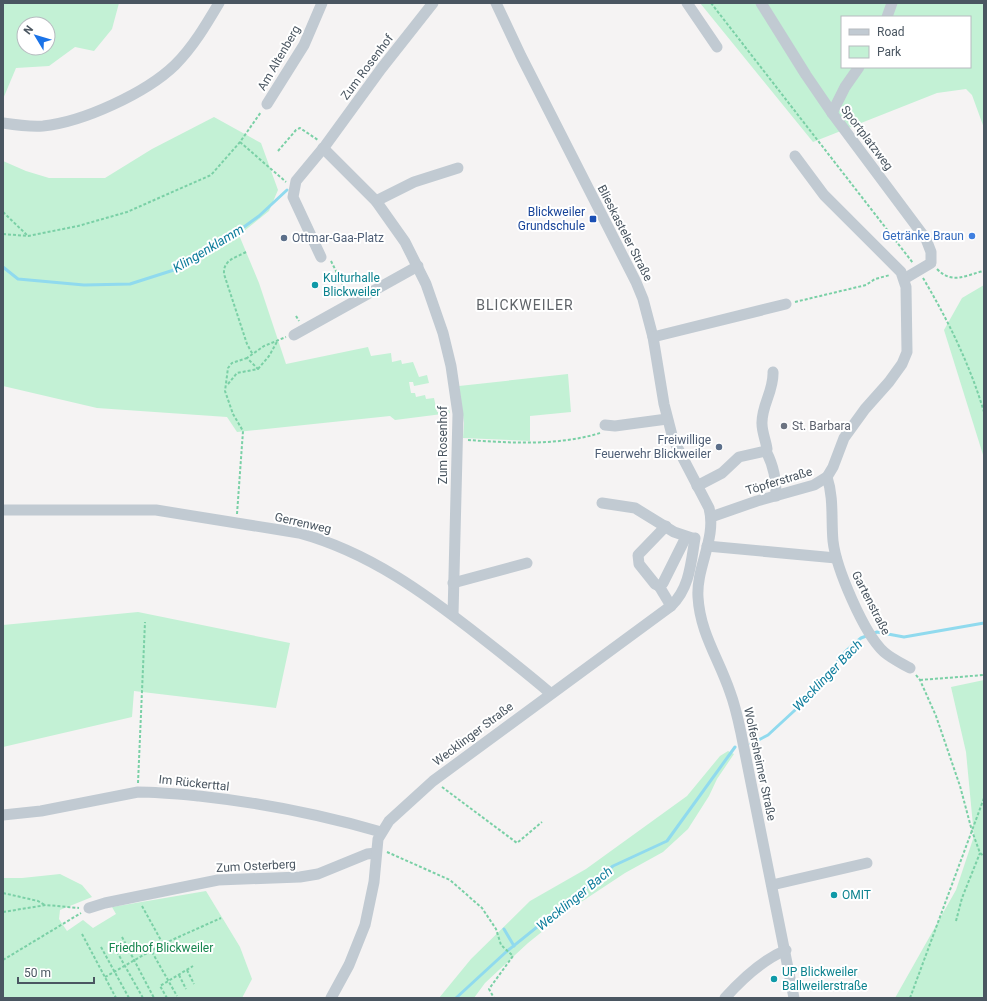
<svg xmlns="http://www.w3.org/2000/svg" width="987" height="1001" font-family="Roboto,sans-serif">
<rect width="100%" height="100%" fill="#f5f3f3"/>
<g fill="#c3f1d5" fill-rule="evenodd">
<path d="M3,3h116l-7,26 -18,22 -19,-4 -26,19 -33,2 -13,31zM24,24h24v24h-24z"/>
<path d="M700,3h284v125l-12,-33 -6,-6 -29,4 -124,49zM842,17h128v50h-128z"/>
<polygon points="214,117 261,143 278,190 269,211 239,235 259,283 286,364 368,347 371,356 391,353 392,362 401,360 402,364 413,362 419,377 427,375 429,383 414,386 413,382 409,382 411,393 415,393 416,397 425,395 426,399 434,398 437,412 449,410 450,413 395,420 390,416 237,432 227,417 97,408 3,386 3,161 26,171 49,178 105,178 152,149"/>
<polygon points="984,285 984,458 944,330 962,298"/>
<polygon points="568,374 571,412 530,416 530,441 463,438 464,423 459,386"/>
<polygon points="138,612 290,643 276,708 134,691 132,717 3,747 3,625"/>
<polygon points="984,680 984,998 895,998 956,890 974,836 966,752 951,687"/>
<polygon points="728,751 734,754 717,779 709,796 688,829 663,852 625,873 569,910 528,943 485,983 474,998 439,998 471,959 530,901 586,869 687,796 720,756"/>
<polygon points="60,874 82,885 92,897 60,910 59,919 67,931 83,920 93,928 116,914 112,907 206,891 240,947 252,979 242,998 3,998 3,878 22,878"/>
</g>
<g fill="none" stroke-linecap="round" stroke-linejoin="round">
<g stroke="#90daee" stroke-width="3">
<polyline points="3,267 18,279 84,285 130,284 177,269 222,243 259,216 287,190"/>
<polyline points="751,744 768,735 807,699 846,651 861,638 877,632 904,637 984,623"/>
<polyline points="504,929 514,946"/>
<polyline points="456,998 506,952 613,866 667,841 735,747"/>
</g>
<g stroke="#7ad0a6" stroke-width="2" stroke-dasharray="3 2" stroke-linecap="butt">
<polyline points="711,3 913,263"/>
<polyline points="240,142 286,182"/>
<polyline points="278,151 296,130 300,128 318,140"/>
<polyline points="3,212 28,236"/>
<polyline points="3,234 28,236 78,226 127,212 211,175 240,142 261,112"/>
<path d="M246,252c-11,6 -23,8 -22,22l23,70 6,11"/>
<polyline points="331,261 348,295"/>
<path d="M937,269c16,16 28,6 47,2"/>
<path d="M923,278c25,42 47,87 61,134"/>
<polyline points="795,302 866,285 875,279 890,275"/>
<polyline points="296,316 299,321"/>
<polyline points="258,369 269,356 278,340"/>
<polyline points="228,384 237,373 258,369 247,358 264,346 286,337"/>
<path d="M468,440c43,3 90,6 132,-7"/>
<polyline points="237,514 243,431 233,414 225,391 228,368 232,363 247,358"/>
<polyline points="916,675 920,680 936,716 960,786 972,831 980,853 984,856"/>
<polyline points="920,680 984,675"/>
<polyline points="138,783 145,622"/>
<polyline points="442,787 517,843 542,822"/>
<polyline points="387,852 450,880 482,908 496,929 501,945 513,956 489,989 494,998"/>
<polyline points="3,893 38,901 45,905"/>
<polyline points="142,906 163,944 221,918"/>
<polyline points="3,912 46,905 79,908"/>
<polyline points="956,921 962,898 980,853"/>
<polyline points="82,934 116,998"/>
<polyline points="122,937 154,998"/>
<polyline points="112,943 143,998"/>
<polyline points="101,947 129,998"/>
<polyline points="152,952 177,996"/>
<polyline points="3,960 81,913"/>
<polyline points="187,970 194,984"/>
<polyline points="179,975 186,989"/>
<polyline points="105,977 163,944"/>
<polyline points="167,998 160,986 193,966"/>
<polyline points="910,998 984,798"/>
</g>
<g stroke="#c1cad2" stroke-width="11">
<path d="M496,3l25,53 115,226 7,17 10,38 11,67 9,35 36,69c8,30 -13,59 -11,89 2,36 21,62 32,95 5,13 8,27 11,41l53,265"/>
<polyline points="687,3 717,47"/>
<polyline points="761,3 806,75 832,113 926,239 931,252 931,263 904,279"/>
<polyline points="887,17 892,3"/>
<polyline points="267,104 304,45 322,3"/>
<polyline points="832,113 845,87 859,67"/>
<path d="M3,123c13,2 26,4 40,3 40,-4 103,-33 132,-61 18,-18 31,-40 44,-62"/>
<polyline points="323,148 376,201 405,242 426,284 443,333 451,366 458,414 453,615"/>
<polyline points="376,201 414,182 458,168"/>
<polyline points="321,257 293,197 296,181 325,146 381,69 433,3"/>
<polyline points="294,335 418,266"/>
<polyline points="653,337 786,304"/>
<polyline points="605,425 615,426 667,419"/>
<path d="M766,451c8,16 10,28 10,45"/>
<path d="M827,477c7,21 4,43 6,64 3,27 31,93 51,111 8,7 17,11 26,16"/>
<path d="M697,486l25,-13 17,-16 27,-6 1,-2c-1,-8 -5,-17 -5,-25 -1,-18 12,-33 11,-52"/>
<polyline points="602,503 635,508 674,532 692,538"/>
<path d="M3,510h153l143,23c70,19 127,61 183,105 23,18 46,36 68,55"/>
<polyline points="711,517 757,501 814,485 827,477 833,467 844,438 865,409 889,382 902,364 907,352 906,287 901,272 824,195 795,156"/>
<polyline points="666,526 638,555 639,564 655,584 659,586 663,583 686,537"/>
<polyline points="707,546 836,558"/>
<polyline points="453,583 527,563"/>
<polyline points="659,586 671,606"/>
<path d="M3,815l38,-4 97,-19c20,0 40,2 61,4 64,7 120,18 182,36"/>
<polyline points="772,885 867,863"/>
<polyline points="89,908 105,903 218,880 300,877 318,874 367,854 376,853"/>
<path d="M331,998l18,-33 16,-40 9,-43 4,-43 11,-18 44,-40 238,-175c19,-18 20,-44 24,-68"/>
<path d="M725,998c17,-19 37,-38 61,-48"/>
</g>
</g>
<rect fill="#1a4fb4" stroke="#fff" stroke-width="1.5" x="589" y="215" width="8" height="8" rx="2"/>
<circle fill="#3f7fe0" stroke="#fff" stroke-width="1.5" cx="972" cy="236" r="4"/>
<g fill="#5c6f8a" stroke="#fff" stroke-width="1.5">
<circle cx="284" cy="238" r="4"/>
<circle cx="719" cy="447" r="4"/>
</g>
<g fill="#0f9aa8" stroke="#fff" stroke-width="1.5">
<circle cx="315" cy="285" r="4"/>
<circle cx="834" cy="895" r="4"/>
<circle cx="774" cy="979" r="4"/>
</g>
<circle fill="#6b7280" stroke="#fff" stroke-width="1.5" cx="784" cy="426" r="4"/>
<g text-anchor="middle" stroke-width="4" stroke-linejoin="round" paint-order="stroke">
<g font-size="12" fill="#4a5661" stroke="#fff">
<text transform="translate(279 58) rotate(-60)" y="4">Am Altenberg</text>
<text transform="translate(367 67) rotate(-53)" y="4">Zum Rosenhof</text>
<text transform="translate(867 138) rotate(53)" y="4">Sportplatzweg</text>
<text transform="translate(625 233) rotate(63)" y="4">Blieskasteler Straße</text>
<text transform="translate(443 445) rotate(-90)" y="4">Zum Rosenhof</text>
<text transform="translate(779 481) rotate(-17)" y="4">Töpferstraße</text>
<text transform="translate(303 523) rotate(13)" y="4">Gerrenweg</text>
<text transform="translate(871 603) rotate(63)" y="4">Gartenstraße</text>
<text transform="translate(473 734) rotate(-37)" y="4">Wecklinger Straße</text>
<text transform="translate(760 764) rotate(78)" y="4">Wolfersheimer Straße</text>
<text transform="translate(194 783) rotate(6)" y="4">Im Rückerttal</text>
<text transform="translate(256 866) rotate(-3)" y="4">Zum Osterberg</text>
</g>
<g font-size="12" fill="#164399" stroke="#fff" text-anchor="end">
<text x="585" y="216">Blickweiler<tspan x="585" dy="14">Grundschule</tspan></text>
</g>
<g font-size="12" fill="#366cbe" stroke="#fff" text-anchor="end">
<text x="964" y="240">Getränke Braun</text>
</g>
<g font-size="12" fill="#4e5e75" stroke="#fff" text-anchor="start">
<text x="292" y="242">Ottmar-Gaa-Platz</text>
<text x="711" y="444" text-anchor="end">Freiwillige<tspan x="711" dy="14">Feuerwehr Blickweiler</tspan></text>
</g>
<g font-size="12" fill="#0d838f" stroke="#fff" text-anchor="start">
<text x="323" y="282">Kulturhalle<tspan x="323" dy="14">Blickweiler</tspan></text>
<text x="842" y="899">OMIT</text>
<text x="782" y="976">UP Blickweiler<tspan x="782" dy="14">Ballweilerstraße</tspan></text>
</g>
<g font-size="12" fill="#5b616d" stroke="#fff" text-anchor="start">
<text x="792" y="430">St. Barbara</text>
</g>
<g font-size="12" fill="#17864f" stroke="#fff">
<text x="161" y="952">Friedhof Blickweiler</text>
</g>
<g font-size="13" font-style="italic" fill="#0c7c9b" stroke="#fff">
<text transform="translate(208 248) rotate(-31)" y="5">Klingenklamm</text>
<text transform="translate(827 675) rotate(-46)" y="5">Wecklinger Bach</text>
<text transform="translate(574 898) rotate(-39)" y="5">Wecklinger Bach</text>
</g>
<g font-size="14" letter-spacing="1" fill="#5f6368" stroke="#fff">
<text x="525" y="310">BLICKWEILER</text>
</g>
</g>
<rect width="987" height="1001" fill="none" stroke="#4a5661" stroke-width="8"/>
<rect x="841" y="16" width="130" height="52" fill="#ffffff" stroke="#b7bbc0"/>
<rect x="849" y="29" width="20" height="6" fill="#c1cad2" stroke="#b7bbc0"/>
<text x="877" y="36" font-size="12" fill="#4a5661">Road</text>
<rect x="849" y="46" width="20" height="12" fill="#c3f1d5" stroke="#b7bbc0"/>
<text x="877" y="56" font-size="12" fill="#4a5661">Park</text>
<g transform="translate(36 36) rotate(308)"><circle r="19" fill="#ffffff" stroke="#b7bbc0"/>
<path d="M0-3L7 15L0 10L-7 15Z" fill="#1a73e8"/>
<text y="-6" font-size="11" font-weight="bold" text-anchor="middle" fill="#4a5661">N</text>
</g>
<path d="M18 977v6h76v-6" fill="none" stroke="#4a5661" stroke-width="2"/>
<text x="24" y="977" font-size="12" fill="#4a5661" stroke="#ffffff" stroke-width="3" paint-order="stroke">50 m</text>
</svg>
